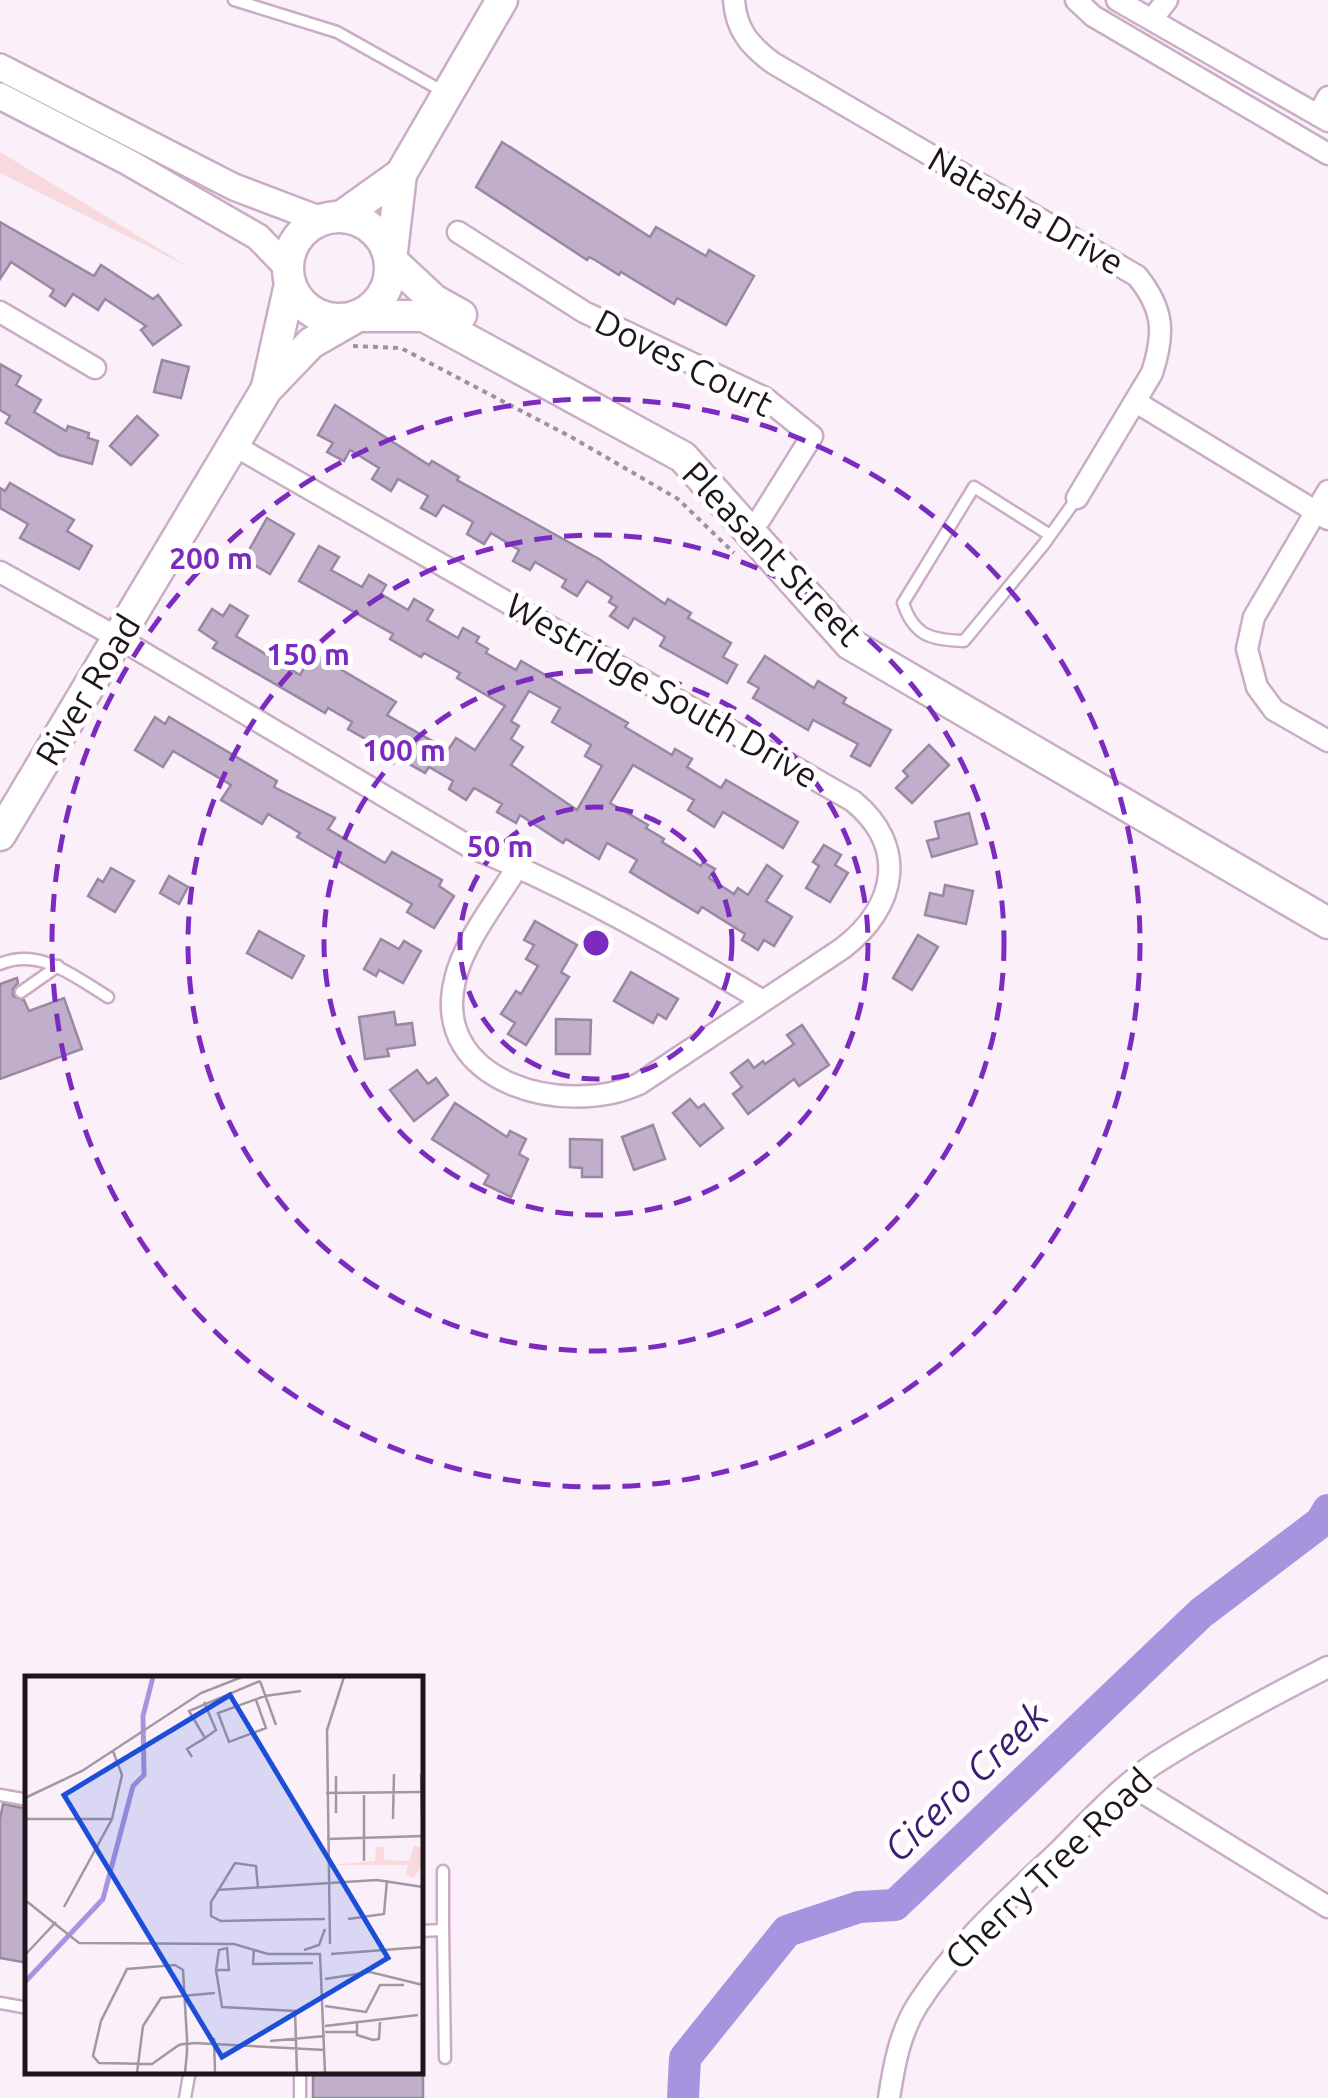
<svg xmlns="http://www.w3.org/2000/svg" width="1328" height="2098" font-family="Ubuntu,sans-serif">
<rect width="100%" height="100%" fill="#fbeff9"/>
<polygon fill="#f8d9dc" points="0,152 191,268 0,173"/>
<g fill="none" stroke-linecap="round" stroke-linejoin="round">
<polyline stroke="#a595df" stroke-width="32" points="683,2098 685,2058 787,1931 859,1907 895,1905 1201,1613 1321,1522 1328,1510"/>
</g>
<g fill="#c0aecb" stroke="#9987a4" stroke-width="2.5" fill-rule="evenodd">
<polygon points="502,142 650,237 656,227 706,256 709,250 754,276 726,325 677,298 674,304 621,272 619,275 595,260 589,257 587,260 476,187"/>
<polygon points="0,222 94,276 101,265 153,299 158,295 181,325 153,345 141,330 146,326 105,299 98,310 73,294 65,306 50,296 54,290 11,262 0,279"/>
<polygon points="162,360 189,367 181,398 154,392"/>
<polygon points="0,364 21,376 16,385 41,400 34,412 66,431 68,426 89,433 88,438 98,441 92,464 59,455 6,423 10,416 0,410"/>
<polygon points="335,405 429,465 432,461 459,477 457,480 599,559 665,604 668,599 691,613 688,618 731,643 723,657 737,665 727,683 660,646 665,637 634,618 628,628 610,616 617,607 609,602 612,597 587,581 577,596 562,587 566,580 535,562 530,570 513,561 519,550 491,533 484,544 467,534 473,522 443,505 436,516 421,508 428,496 398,479 391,491 372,479 379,468 350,450 344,461 327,452 333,443 318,435"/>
<polygon points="137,416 158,435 131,465 110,446"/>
<polygon points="10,483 74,520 67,531 92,546 79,569 20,538 28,524 0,508 0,488 5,491"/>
<polygon points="267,518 294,534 270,574 244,559"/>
<path d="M319,546l20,11 -8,13 31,17 7,-12 17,10 -5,9 27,16 6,-11 19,11 -6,10 31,18 5,-10 16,9 -3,5 12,7 -2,4 30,17 5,-9 107,62 -3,4 47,28 3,-6 17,10 -5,8 34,21 5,-8 72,42 -15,26 -60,-36 -9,15 -26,-17 6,-10 -61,-35 -23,38 38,22 -2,3 18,11 -2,3 39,24 2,-4 12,7 -6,9 25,16 4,-6 10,7 19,-30 15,11 -16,25 26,16 -18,29 -10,-6 -6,10 -16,-10 3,-6 -43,-27 -4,6 -68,-41 7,-12 -30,-17 -8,16 -33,-20 -3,4 -43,-28 -4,8 -19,-11 5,-8 -28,-16 -8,12 -17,-11 4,-8 -24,-14 -4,6 -77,-44 4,-7 -24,-14 -3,5 -112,-65 4,-6 -18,-12 13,-21 11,7 7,-11 18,11 -12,20 64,39 13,-22 83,49 -9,13 61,35 8,-12 19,12 30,-44 -48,-28 3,-5 -36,-20 -3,4 -31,-18 3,-5 -94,-53zM529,691l31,17 -8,14 39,23 -6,11 17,10 -25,44 -66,-45 12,-18 -12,-8 8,-13 -8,-5z"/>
<polygon points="765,656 814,688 818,681 846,698 843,703 891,730 870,766 851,756 858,744 813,720 808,730 753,698 759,688 748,682"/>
<polygon points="155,717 165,724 169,717 277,781 274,787 335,818 328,829 385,863 392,852 442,880 439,886 454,896 434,928 407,912 412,904 297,837 300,833 268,814 262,824 221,800 231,785 173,751 163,767 135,750"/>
<polygon points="929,745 949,765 912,803 896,788 908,776 903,771"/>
<polygon points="969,813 977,844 932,857 927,841 939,838 935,822"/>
<polygon points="824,845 841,855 835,865 848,873 830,902 806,888 819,866 813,862"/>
<polygon points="111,868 134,881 115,912 88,896 98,879 103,882"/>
<polygon points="169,876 188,887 179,904 160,893"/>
<polygon points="945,885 973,891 966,924 925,915 930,893 943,896"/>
<polygon points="535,921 577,945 561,972 569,977 526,1045 508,1034 515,1023 501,1014 516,991 521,994 538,966 526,959 534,945 524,940"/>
<polygon points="259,931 304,956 292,978 247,953"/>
<polygon points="918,935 938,947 912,990 893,978"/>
<polygon points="381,939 399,949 404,941 421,951 403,983 379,970 376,976 364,969"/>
<polygon points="631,972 678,999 666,1019 658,1014 653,1023 614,1001"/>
<polygon points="17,978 18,983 13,989 13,996 24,1000 29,1011 64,998 82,1049 0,1079 0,984"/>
<polygon points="394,1012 396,1025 412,1023 415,1045 387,1049 389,1056 365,1059 359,1017"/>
<polygon points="556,1019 591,1020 590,1054 556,1054"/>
<polygon points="802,1025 829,1065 799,1086 794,1079 748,1114 733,1094 742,1087 731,1073 748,1060 754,1068 763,1061 765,1064 794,1044 787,1035"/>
<polygon points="417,1070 428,1084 436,1078 448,1095 414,1121 390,1090"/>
<polygon points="690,1099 698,1108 704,1104 723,1128 700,1146 673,1113"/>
<polygon points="455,1103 507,1137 510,1131 526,1139 519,1154 528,1159 511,1197 484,1184 489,1175 432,1139"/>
<polygon points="653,1125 665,1159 634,1170 622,1137"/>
<polygon points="570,1139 602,1140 602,1177 582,1177 582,1168 570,1167"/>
<polygon points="3,1804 28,1809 28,1963 0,1958 0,1819"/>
<rect x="313" y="2070" width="110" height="28"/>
</g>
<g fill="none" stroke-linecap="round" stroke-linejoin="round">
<defs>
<g id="service">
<polyline points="234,0 337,32 444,92"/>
<path d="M1050,535l-76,-48 -71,116c11,33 28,37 61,38l80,-97 33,-46"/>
<path d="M0,964c40,-17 75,13 108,33"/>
<polyline points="21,992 58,966"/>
<polyline points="0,1795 28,1800"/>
<polyline points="443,1930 445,2058"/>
<polyline points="420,1931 443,1930 443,1871"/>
<polyline points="0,2003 28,2008"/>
<polyline points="185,2098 190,2070"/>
<polyline points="300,2098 300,2070"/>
</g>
<g id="minor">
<path d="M734,0c2,30 16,46 39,63l364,213c27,33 28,57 15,97l-75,125"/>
<polyline points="1076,0 1093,16 1328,154"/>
<polyline points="1117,0 1328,121"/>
<polyline points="1152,19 1167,0"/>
<polyline points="1318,115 1328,97"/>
<polyline points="458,232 584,312 765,398 812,436 760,519 746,527"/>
<polyline points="0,312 95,368"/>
<polyline points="1136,402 1328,519"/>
<path d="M235,446l618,355c56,46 43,106 -10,147l-204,136c-74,34 -209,-1 -184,-104 8,-37 43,-81 63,-114"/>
<polyline points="1328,491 1254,617 1247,649 1257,687 1274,710 1328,741"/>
<path d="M0,572l120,67 350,208c103,41 198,97 293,154"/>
<polyline points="1129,1784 1328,1907"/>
<path d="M889,2098c5,-33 11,-66 29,-94 38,-59 90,-105 140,-152 30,-30 61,-64 96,-88 56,-36 115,-67 174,-97"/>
</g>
<g id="tertiary">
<polyline points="0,67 234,187 321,220"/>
<polyline points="0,96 128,162 258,237 287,267"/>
</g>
<g id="secondary">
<polyline points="401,174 391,260 434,300 461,315"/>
<polyline points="342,216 401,174 502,0"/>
<circle cx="339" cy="268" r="51"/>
<polyline points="267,387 290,284"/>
<polyline points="0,835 266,390 311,343 358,316 424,316 683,457 850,644 1328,923"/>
</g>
</defs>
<use href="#service" stroke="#caadc5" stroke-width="15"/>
<use href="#minor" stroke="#caadc5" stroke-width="25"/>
<use href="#tertiary" stroke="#caadc5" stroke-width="30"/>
<use href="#secondary" stroke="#caadc5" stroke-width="35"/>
<polyline stroke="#9e929c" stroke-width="4" stroke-dasharray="5 5" stroke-linecap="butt" points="353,346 401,348 573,438 678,499 734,553"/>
<use href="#service" stroke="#fff" stroke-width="10"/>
<use href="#minor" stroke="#fff" stroke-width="20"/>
<use href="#tertiary" stroke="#fff" stroke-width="25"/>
<use href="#secondary" stroke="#fff" stroke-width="30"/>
</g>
<g fill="none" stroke="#7b2cbf" stroke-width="5" stroke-dasharray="18 12">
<circle cx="596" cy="943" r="136"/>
<circle cx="596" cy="943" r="272"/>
<circle cx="596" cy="943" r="408"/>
<circle cx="596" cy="943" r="544"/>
</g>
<g text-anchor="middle" stroke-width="10" stroke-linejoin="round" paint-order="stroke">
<g font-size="35" fill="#1f151d" stroke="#fff">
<text transform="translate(1026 211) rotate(30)" y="12">Natasha Drive</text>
<text transform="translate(684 363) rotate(27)" y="12">Doves Court</text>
<text transform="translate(772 554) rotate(46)" y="12">Pleasant Street</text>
<text transform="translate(88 690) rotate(-59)" y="12">River Road</text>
<text transform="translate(662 691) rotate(30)" y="12">Westridge South Drive</text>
<text transform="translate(1049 1869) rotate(-44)" y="12">Cherry Tree Road</text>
</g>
<g font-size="38" font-style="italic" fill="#3b1e73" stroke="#fff">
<text transform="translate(966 1782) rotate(-44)" y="13">Cicero Creek</text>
</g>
</g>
<g transform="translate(25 1676)">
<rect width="398" height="398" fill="#fbeff9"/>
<path d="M389,169l8,3v17l-8,13 -8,-3 2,-10h-77l44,-4 1,-14h8v13l25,1z" fill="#f8d9dc"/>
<path fill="none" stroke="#a595df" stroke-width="5" d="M0,306l78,-83 30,-113 11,-11 -1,-59 10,-39"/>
<path fill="none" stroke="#a398a1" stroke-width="2.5" d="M235,5l16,44M231,24l10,28 -37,14 -11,-29 47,-17 36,-5M179,26l12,28 -11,8M167,81l-5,-8 18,-11 -16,-27 71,-30M396,98l1,43M311,100v37M301,117l97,-1M339,119v66M0,122l57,-27 119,-78 41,-16M0,143h87M368,143l1,-45M302,163l96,-3M233,212l-2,-22 -21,-3 -24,39v14l10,5 104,-2M192,214l160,-10 46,7M0,224l54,43 155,1 34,10h52l5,119M39,231l48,-88 10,-44 -9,-24M323,243l36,-5 3,-34M305,268l-3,-214 17,-53M229,273l-1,15 60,-1M279,274l15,-5 6,-16M306,278l92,-7M0,279l31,-33M191,294h13l-2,-22 -8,2 -3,20 6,37 73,4 2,62M300,303l45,-7 53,13M300,330l41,6 14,-27h24M332,347v12l16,5 6,-1 1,-17M300,350l93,-11M300,356h32M189,362l1,35M245,365l55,-5M112,397l6,-47 18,-28 54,-5M160,397l2,-21v-13l-4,-69 -8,-5 -48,4 -26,52 -8,35 6,7 53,1 27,-19 4,-1h4l7,-1 131,7"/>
<path fill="#1d4ed8" fill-opacity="0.15" stroke="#1d4ed8" stroke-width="5" d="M205,19l158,263 -166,99 -158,-262z"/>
<rect width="398" height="398" fill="none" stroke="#1f151d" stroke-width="5"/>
</g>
<circle cx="596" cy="943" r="15" fill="#7b2cbf" stroke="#fff" stroke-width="5"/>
<g font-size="30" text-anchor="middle" font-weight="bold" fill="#7b2cbf" stroke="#fff" stroke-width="10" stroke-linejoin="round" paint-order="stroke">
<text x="211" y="569">200 m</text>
<text x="308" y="665">150 m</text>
<text x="404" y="761">100 m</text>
<text x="500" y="857">50 m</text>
</g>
</svg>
